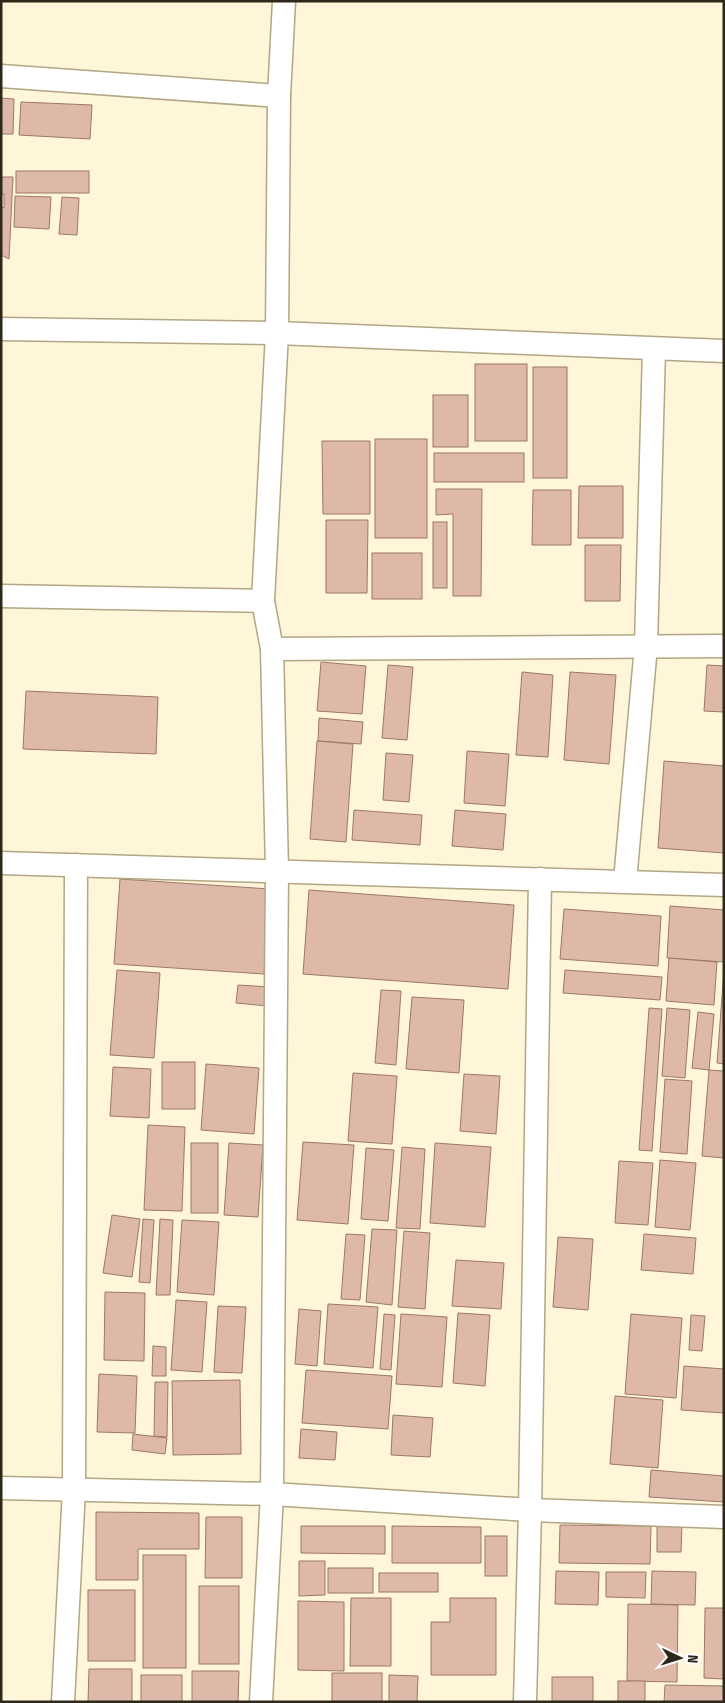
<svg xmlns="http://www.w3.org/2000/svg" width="725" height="1703" font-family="'Fira Sans Condensed',sans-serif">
<rect width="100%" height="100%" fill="#fff5d8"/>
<g fill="#deb8a8" stroke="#9c786a">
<polygon points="1,98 14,99 13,134 1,134"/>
<polygon points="21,102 92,105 90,139 19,135"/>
<rect x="16" y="171" width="73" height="22"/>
<polygon points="1,177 13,177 9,259 1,255 1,207 4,208 4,194 1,194"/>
<polygon points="15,196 51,197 49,229 14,227"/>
<polygon points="62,197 79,198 77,235 59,234"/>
<rect x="475" y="364" width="52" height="77"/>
<rect x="533" y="367" width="34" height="111"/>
<rect x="433" y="395" width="35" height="52"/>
<rect x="375" y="439" width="52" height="99"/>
<polygon points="322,441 370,441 370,514 323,514"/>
<rect x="434" y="453" width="90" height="29"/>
<polygon points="579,486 623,486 623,538 578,538"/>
<polygon points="436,489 482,489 481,596 453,596 453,514 436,515"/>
<polygon points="533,490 571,490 571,545 532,545"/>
<polygon points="326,520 368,520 367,593 326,593"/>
<rect x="433" y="522" width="14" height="66"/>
<polygon points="585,545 621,545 620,601 585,601"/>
<rect x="372" y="553" width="50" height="46"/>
<polygon points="321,662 366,666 362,714 317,711"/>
<polygon points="388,665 413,667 407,740 382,738"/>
<polygon points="707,665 724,666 724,712 704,711"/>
<polygon points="522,672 553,675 548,757 516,755"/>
<polygon points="570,672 616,675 609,764 564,760"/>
<polygon points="26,691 158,697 156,754 23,749"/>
<polygon points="319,718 363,722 361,744 318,741"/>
<polygon points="317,741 353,744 346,842 310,839"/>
<polygon points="467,751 509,754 505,806 464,803"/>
<polygon points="386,753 413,755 409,802 383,800"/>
<polygon points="664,761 724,766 724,853 658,848"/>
<polygon points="354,810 422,815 420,845 352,840"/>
<polygon points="455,810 506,814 503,850 452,846"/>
<polygon points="120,879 270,889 264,974 114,964"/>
<polygon points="309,890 514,905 508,989 303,974"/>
<polygon points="670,906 724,910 724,962 667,958"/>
<polygon points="564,909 661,916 658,966 560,959"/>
<polygon points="669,958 717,962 714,1005 666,1001"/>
<polygon points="117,970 160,973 154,1058 110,1055"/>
<polygon points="565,970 662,977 660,1000 563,993"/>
<polygon points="724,970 724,1064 717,1063"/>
<polygon points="238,985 270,987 268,1006 236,1003"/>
<polygon points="381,990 401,991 396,1065 375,1063"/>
<polygon points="412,997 464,1000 459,1073 406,1069"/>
<polygon points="649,1008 662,1009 652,1151 639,1150"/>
<polygon points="667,1008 690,1010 685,1078 662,1076"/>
<polygon points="698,1012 714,1014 709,1070 692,1068"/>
<rect x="162" y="1062" width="33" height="47"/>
<polygon points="206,1064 259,1068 254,1134 201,1130"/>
<polygon points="113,1067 151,1069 149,1118 110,1116"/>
<polygon points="709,1070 724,1071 724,1158 702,1156"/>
<polygon points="353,1073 397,1076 392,1144 348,1141"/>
<polygon points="464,1074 500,1076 496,1134 460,1131"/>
<polygon points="665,1079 692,1081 687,1154 660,1152"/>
<polygon points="148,1125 185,1127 182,1211 144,1210"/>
<polygon points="303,1142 354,1145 348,1224 297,1220"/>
<rect x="191" y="1143" width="27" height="70"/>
<polygon points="229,1143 263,1145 258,1217 224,1215"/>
<polygon points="435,1143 491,1147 485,1227 430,1223"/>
<polygon points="402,1147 425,1149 420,1229 396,1228"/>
<polygon points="366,1148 394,1150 388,1221 361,1219"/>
<polygon points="660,1160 696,1163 690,1230 655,1227"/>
<polygon points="619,1161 653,1163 648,1225 615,1223"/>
<polygon points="112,1215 140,1219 132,1277 103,1273"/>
<polygon points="143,1219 154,1220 150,1283 139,1282"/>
<polygon points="160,1219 173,1220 170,1295 156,1295"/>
<polygon points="182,1220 219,1222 214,1295 177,1292"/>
<polygon points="372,1229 397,1230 392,1305 366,1302"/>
<polygon points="404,1231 430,1233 425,1309 398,1307"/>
<polygon points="346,1234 365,1235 360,1300 341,1299"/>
<polygon points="644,1234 696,1238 693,1274 641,1270"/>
<polygon points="558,1237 593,1239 588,1310 553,1307"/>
<polygon points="456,1260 504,1263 501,1309 452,1306"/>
<polygon points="105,1292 145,1293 144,1361 104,1360"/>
<polygon points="176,1300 207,1302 202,1372 171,1370"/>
<polygon points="328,1304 378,1307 373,1368 324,1364"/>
<polygon points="218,1306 246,1307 242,1373 214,1372"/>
<polygon points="299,1309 321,1311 317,1366 295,1364"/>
<polygon points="458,1313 490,1315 485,1386 453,1383"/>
<polygon points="384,1314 395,1315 391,1370 380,1369"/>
<polygon points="401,1314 447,1317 442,1387 396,1384"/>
<polygon points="631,1314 682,1318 676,1398 625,1394"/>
<polygon points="691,1315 705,1316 702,1351 689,1350"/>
<polygon points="153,1346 166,1347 166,1376 152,1376"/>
<polygon points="684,1366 724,1369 724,1413 681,1410"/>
<polygon points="306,1370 392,1376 388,1429 302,1423"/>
<polygon points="99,1374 137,1376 135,1433 97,1432"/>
<polygon points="240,1380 241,1454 173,1455 172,1381"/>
<polygon points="155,1382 168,1382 167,1437 154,1436"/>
<polygon points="615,1396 663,1400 658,1468 610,1464"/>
<polygon points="393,1415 433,1418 430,1457 391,1455"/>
<polygon points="301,1429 337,1432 335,1460 299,1458"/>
<polygon points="133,1434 167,1438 165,1454 132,1450"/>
<polygon points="651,1470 724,1476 724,1502 649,1497"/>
<polygon points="96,1512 199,1513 199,1549 138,1549 138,1580 96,1580"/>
<polygon points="206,1517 242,1517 242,1578 205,1578"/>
<polygon points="657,1523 682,1524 681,1552 657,1552"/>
<polygon points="560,1525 651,1526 650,1564 559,1563"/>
<polygon points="301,1526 385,1526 385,1554 301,1553"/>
<polygon points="392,1526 481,1527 481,1563 392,1563"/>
<rect x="485" y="1536" width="22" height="40"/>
<rect x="143" y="1555" width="43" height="113"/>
<polygon points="299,1561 325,1561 325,1595 299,1596"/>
<rect x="328" y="1568" width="45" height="25"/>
<polygon points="556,1571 599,1572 598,1605 555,1604"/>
<polygon points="652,1571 696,1572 695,1605 651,1604"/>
<polygon points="606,1572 646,1572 645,1598 606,1597"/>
<rect x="379" y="1573" width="59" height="19"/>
<rect x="199" y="1586" width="40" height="78"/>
<rect x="88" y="1590" width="47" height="71"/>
<polygon points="351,1598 391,1598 391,1666 350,1666"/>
<polygon points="450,1598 496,1598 496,1675 431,1675 431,1622 450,1622"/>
<polygon points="298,1601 344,1602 344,1671 298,1670"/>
<polygon points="628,1604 678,1605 677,1682 627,1681"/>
<polygon points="705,1608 724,1608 724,1679 704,1678"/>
<polygon points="89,1669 132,1669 132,1702 88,1702"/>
<polygon points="192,1671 239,1671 238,1702 192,1702"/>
<rect x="332" y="1673" width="50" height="29"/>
<rect x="141" y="1675" width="41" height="27"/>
<polygon points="389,1675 418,1676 417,1702 389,1702"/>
<rect x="552" y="1677" width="41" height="25"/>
<rect x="618" y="1681" width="27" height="21"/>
<polygon points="665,1685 724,1686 724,1702 664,1702"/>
</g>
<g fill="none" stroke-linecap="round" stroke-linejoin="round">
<defs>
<g id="minor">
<polyline points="1,76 279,96"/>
<polyline points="1,329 277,333 724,351"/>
<polyline points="1,596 263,601"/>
<polyline points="272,649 724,646"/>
<polyline points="1,863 724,885"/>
<polyline points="625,881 646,646 654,349"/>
<polyline points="1,1488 272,1494 530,1510 724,1517"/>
<polyline points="63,1702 74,1489 76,865"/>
<polyline points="261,1702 272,1494 277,871 272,649 263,601 277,333 279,96 284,1"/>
<polyline points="525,1702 530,1510 540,879"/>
</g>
</defs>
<use href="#minor" stroke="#b2a683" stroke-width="25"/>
<use href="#minor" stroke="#fff" stroke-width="22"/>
</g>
<rect width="725" height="1703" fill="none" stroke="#2d281a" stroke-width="5"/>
<g transform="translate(680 1658) rotate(94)" stroke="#ffffff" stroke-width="4" paint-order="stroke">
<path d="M0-4L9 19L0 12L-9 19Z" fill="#2d281a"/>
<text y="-8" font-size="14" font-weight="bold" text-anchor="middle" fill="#2d281a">N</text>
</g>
</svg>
